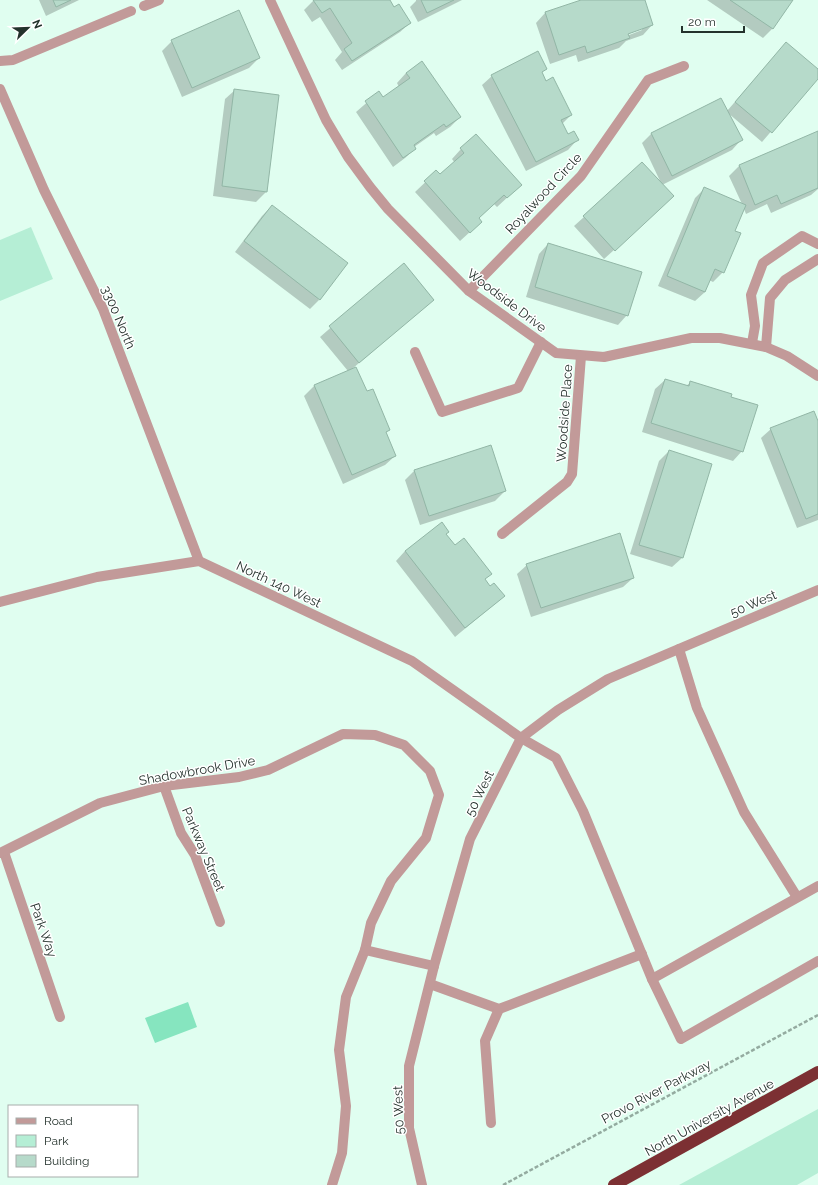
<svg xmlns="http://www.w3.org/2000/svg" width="818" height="1185" font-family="Raleway,sans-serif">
<rect width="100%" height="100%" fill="#e0fef0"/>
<g fill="#b5eed5">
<polygon points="31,227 53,279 0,301 0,240"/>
<polygon points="818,1109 818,1173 797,1185 679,1185"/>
</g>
<polygon fill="#86e5bf" points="188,1002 197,1027 155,1043 145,1018"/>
<g fill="#0003" fill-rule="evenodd">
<polygon points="39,0 79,0 46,16"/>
<polygon points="314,0 388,0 394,9 410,23 400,32 342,70 335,60 342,52 320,17 312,22 304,10"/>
<polygon points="416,0 462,0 418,22 410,7 416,1"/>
<path d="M584,0h60l8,25 -9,10 -17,6 -7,7 -41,14 -2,-7 -26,9 -14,-41 9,-10zM642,28v2l-18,7 -1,-2z"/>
<polygon points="707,0 792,0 772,29 763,38"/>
<polygon points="172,41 259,58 249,68 182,97 162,51"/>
<polygon points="786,43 818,70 818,77 762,142 728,113 741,140 732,150 662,185 663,206 604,259 574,226 584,217 661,183 642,143 651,134 727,111"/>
<polygon points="546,69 541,73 546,82 571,115 562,124 568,136 577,140 568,150 526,171 482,85 492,76"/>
<polygon points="406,73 460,117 450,127 436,136 434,133 414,147 415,149 405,158 393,167 356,112 379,92 383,98 399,87 397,83"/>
<polygon points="235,90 278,95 266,192 256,202 213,196 225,99"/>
<polygon points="818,132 818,189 811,195 771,213 767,204 746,214 744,209 734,231 723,272 713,282 709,280 705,292 695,301 658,286 695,198 704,189 742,204 729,176 739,166"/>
<polygon points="461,149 521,185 497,207 494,204 478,218 471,231 460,241 415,192 436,172 440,176 455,163 452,159"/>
<polygon points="272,206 319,300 310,309 235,252 262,216"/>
<polygon points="548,244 627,315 618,325 526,297 539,254"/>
<polygon points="404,264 433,299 352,369 389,430 385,433 395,456 385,465 343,484 304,396 314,386 348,371 320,337"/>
<polygon points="665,380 686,386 691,382 730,397 742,451 733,461 642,432 655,389"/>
<polygon points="818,424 818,520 797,528 761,438 771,429"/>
<polygon points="669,451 711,464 682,558 672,567 630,554 659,461"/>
<polygon points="415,470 505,491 495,501 420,525 405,480"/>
<polygon points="445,534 454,546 491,574 484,580 490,587 504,596 455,637 396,561 405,551"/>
<polygon points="527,565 633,578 623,587 531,617 517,574"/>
</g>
<g fill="#b6daca" stroke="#92b6a6">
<polygon points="53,0 71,0 56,7"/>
<polygon points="313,0 390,0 394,7 399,4 411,23 352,61 344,49 352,43 330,8 322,13"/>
<polygon points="421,0 454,0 427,13"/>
<polygon points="581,0 645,0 653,25 628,34 630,38 587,53 585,46 559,55 545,12"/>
<polygon points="730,0 793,0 773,29"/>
<polygon points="239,10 260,58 192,88 171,40"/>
<polygon points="786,42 818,69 818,79 772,133 735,102"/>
<polygon points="538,51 547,69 542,72 546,81 553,77 572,115 561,120 568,134 574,131 579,140 536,162 491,75"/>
<polygon points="422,61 461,117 446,127 444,124 414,145 416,149 403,158 365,101 379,91 383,97 410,78 406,73"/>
<polygon points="234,89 279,95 267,192 222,186"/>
<polygon points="721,98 743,140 672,176 651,133"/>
<polygon points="818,131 818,188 781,204 777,195 755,205 739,165"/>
<polygon points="476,134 522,185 507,198 504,195 479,218 482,222 470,233 424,181 436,170 440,174 464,153 460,148"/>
<polygon points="642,162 674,196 615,251 583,216"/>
<polygon points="704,187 746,205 735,231 741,233 724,273 715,269 705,292 667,276"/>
<polygon points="272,205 348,263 320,300 244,241"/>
<polygon points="548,243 642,272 628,316 535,287"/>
<polygon points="404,263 434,300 359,363 329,326"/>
<polygon points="356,367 367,391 373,389 390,430 386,432 396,456 352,475 314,385"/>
<polygon points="665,379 689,386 690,381 732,394 731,397 758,405 743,452 651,423"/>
<polygon points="814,411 818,421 818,514 806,519 770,428"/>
<polygon points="491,445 506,491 429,516 414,470"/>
<polygon points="669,450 712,464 683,558 639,545"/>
<polygon points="442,522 449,532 446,534 455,545 464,538 492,574 485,579 490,586 494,583 505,596 465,628 405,551"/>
<polygon points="620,533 634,578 541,608 526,564"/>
</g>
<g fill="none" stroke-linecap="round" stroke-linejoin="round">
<polyline stroke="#94aba0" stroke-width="2.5" stroke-dasharray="4 2" stroke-linecap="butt" points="503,1185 818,1015"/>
<g stroke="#c29a99" stroke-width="10">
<polyline points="752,343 755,326 751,295 763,263 802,236 818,244"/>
<polyline points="766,347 770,298 785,280 818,259"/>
<polyline points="415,352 442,412 518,388 541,342"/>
<polyline points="679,649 697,708 744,812 797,897"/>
<polyline points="521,738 556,758 583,811 652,979"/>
<polyline points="818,886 652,979 681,1039 818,961"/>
<polyline points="430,984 499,1009 642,954"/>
<polyline points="491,1123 485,1041 499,1009"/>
</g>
<g stroke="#c29a99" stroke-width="10">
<polyline points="270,0 326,120 348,157 370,187 388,209 469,291 556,353 604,357 691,338 720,338 766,347 787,356 818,376"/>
<polyline points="144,6 159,0"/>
<polyline points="0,61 13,60 131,11"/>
<polyline points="0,89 44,190 103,309 199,561"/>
<polyline points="469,291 581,176 648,80 684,66"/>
<polyline points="502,534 567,482 572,474 581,356"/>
<polyline points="0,602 97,577 199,561 412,661 521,738"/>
<polyline points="164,786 181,833 195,855 220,922"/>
<polyline points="4,852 60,1017"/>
<polyline points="0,853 100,803 164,786 239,777 268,770 343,734 375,735 404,745 430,771 439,795 426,838 391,881 371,923 365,950 346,997 339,1050 346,1106 342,1153 332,1185"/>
<polyline points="365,950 434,966"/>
<polyline points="422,1185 409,1128 409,1066 434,966 470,839 521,738 558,710 608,679 818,590"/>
</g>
<polyline stroke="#7c3033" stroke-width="12" points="614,1185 818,1072"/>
</g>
<g text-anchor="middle" stroke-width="3" stroke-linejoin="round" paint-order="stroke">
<g font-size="13" fill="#24322c" stroke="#fff">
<text transform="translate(543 193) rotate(-47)" y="5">Royalwood Circle</text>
<text transform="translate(507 300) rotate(37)" y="5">Woodside Drive</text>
<text transform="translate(119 317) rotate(67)" y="5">3300 North</text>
<text transform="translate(564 413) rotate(-86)" y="5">Woodside Place</text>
<text transform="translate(279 584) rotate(25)" y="5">North 140 West</text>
<text transform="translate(753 603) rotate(-23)" y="5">50 West</text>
<text transform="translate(197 770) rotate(-10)" y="5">Shadowbrook Drive</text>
<text transform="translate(479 793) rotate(-64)" y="5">50 West</text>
<text transform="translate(204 849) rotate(67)" y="5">Parkway Street</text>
<text transform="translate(44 930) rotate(71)" y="5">Park Way</text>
<text transform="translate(656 1091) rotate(-28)" y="5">Provo River Parkway</text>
<text transform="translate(398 1110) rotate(-92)" y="5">50 West</text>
<text transform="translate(709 1117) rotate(-29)" y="5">North University Avenue</text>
</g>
</g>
<rect x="8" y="1105" width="130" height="72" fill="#ffffff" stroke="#a7adab"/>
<rect x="16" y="1118" width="20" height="6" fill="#c29a99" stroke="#a7adab"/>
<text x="44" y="1125" font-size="12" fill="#24322c">Road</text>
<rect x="16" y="1135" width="20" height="12" fill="#b5eed5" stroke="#a7adab"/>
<text x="44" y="1145" font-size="12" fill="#24322c">Park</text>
<rect x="16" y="1155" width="20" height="12" fill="#b6daca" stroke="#a7adab"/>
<text x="44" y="1165" font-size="12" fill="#24322c">Building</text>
<g transform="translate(28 28) rotate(67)" stroke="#ffffff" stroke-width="3" paint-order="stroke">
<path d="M0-3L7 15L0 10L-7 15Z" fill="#24322c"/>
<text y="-6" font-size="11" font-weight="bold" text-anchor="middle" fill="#24322c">N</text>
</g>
<path d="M682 26v6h62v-6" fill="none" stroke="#24322c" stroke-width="2"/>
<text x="688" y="26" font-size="12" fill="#24322c" stroke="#ffffff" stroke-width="3" paint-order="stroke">20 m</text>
</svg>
